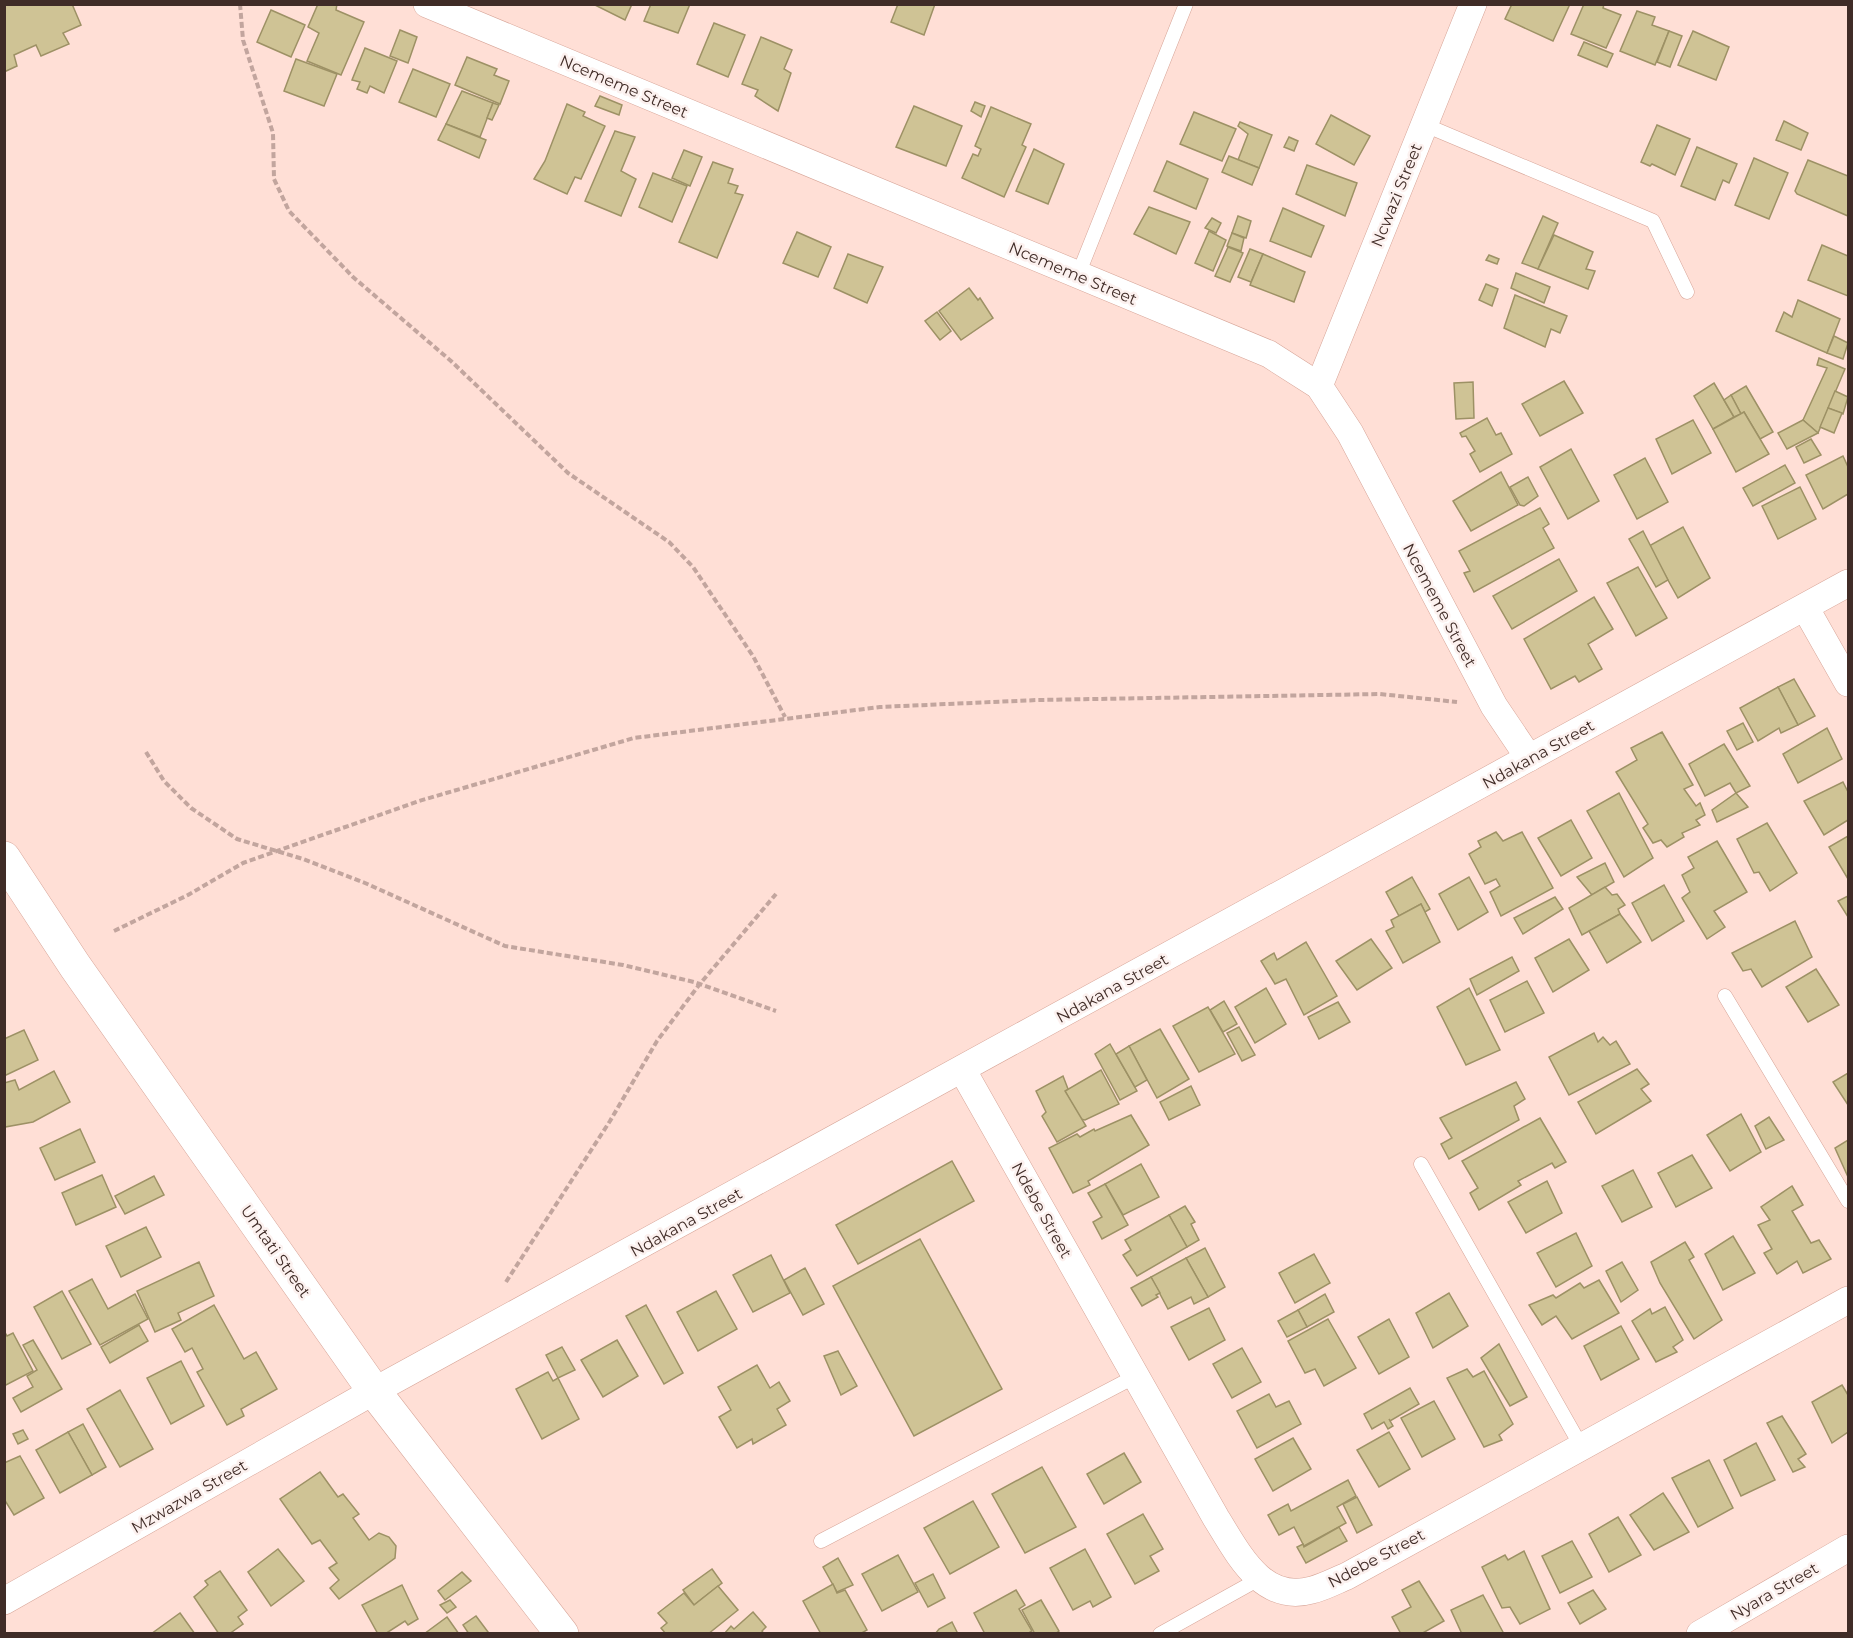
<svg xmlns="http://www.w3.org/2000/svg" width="1853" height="1638" font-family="Montserrat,sans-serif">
<rect width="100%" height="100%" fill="#ffdfd6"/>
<g fill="#cfc395" stroke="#9d9165" stroke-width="1.5">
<polygon points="4,4 72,4 81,25 63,33 69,44 41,56 36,45 14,55 17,66 4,72"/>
<polygon points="318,4 337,4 336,10 364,22 341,75 307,61 319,33 308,27"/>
<polygon points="593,4 632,4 625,20"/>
<polygon points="651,4 690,4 678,33 644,21"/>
<polygon points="898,4 935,4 924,35 891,22"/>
<polygon points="1512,4 1570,4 1553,41 1505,19"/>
<polygon points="1584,4 1604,4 1603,8 1621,15 1606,48 1571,34"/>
<polygon points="271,10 305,25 291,57 257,42"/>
<polygon points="1637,11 1655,17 1652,25 1669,31 1655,65 1620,51"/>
<polygon points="714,23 745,35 728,77 697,64"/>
<polygon points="400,30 417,37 408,63 390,56"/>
<polygon points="1669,31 1682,36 1670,67 1657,62"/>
<polygon points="1693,31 1729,47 1716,80 1678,65"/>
<polygon points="761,37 792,50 784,69 791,73 778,111 755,96 758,90 742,84"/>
<polygon points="1584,42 1613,54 1607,67 1578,55"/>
<polygon points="365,48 397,61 384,93 370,86 367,93 357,89 360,82 352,80"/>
<polygon points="467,57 497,69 494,75 509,81 500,104 455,85"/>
<polygon points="296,59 337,74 324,106 284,91"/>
<polygon points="413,69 450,84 436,117 399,102"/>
<polygon points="462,91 493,103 480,137 446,124"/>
<polygon points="600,96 622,105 619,115 595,106"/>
<polygon points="975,102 985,106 981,117 971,111"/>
<polygon points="493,103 499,105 492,120 487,118"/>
<polygon points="567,104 585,112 583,116 605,126 581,179 575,177 567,194 534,179 545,161"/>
<polygon points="914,106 962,126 946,166 896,147"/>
<polygon points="991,107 1031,124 1022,145 1026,147 1004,197 962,178 973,154 978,156 981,149 975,146"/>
<polygon points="1194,112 1236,129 1222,161 1180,144"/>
<polygon points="1331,115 1370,136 1354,165 1316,144"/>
<polygon points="1784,121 1808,133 1801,150 1776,140"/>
<polygon points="1240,122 1272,135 1259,168 1238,160 1248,134 1238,126"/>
<polygon points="446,124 486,140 479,158 438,140"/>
<polygon points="1657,125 1690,139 1675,175 1652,164 1650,166 1641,162"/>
<polygon points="615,131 635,137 621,171 636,179 621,216 585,201"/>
<polygon points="1289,137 1298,141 1294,151 1284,147"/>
<polygon points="1697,147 1737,164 1729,183 1723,180 1715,200 1681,186"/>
<polygon points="1034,149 1064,164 1048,204 1016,191"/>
<polygon points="684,150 702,157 690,186 672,178"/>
<polygon points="1229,156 1259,168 1252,185 1222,172"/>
<polygon points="1754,158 1788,173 1769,219 1735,205"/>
<polygon points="1808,160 1848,176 1848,216 1797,194 1795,191"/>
<polygon points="1167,161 1208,179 1196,209 1154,191"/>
<polygon points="713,162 733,169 728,183 738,186 735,193 743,195 717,258 679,242"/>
<polygon points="1307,165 1357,183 1345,216 1296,194"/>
<polygon points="653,173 687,186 672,222 639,207"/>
<polygon points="1149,207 1190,222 1176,254 1134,234"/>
<polygon points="1283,208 1324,226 1311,257 1270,241"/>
<polygon points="1238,216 1251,221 1246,238 1232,233"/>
<polygon points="1543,216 1558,223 1538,269 1522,263"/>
<polygon points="1212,218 1221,223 1216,233 1205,228"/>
<polygon points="1209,231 1226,240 1213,271 1195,263"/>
<polygon points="797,232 831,247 818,277 783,263"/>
<polygon points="1232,233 1244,238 1241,251 1227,246"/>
<polygon points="1554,235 1593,252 1586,269 1595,271 1588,289 1538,269"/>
<polygon points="1822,245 1848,256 1848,296 1808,280"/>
<polygon points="1228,247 1243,253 1230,282 1215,276"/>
<polygon points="1250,249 1263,254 1251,282 1238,277"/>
<polygon points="848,254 883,267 867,303 834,288"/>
<polygon points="1263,254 1305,272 1294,302 1250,285"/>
<polygon points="1489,255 1499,259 1497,264 1486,260"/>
<polygon points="1516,273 1550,287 1544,303 1511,288"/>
<polygon points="1486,284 1498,289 1492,306 1479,300"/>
<polygon points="969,288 978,300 980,298 993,318 961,340 939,311"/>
<polygon points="1515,295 1567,316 1560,333 1551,329 1545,347 1504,328"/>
<polygon points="1798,300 1840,319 1827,353 1776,331 1784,312 1792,317"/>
<polygon points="937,312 951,331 940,340 925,321"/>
<polygon points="1834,336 1848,343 1843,359 1827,353"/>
<polygon points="1819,358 1845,369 1818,433 1803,420 1827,368 1817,365"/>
<polygon points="1564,381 1583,413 1540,436 1522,404"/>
<polygon points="1473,382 1474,418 1456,419 1454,383"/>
<polygon points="1714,383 1734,417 1713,429 1694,396"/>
<polygon points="1746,386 1773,432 1760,439 1744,412 1741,414 1731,395"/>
<polygon points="1835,391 1848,397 1843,414 1828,408"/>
<polygon points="1731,395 1741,414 1734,417 1724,400"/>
<polygon points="1828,408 1842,413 1834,433 1820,427"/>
<polygon points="1744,412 1769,454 1736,472 1713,429"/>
<polygon points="1487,418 1496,435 1501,433 1512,454 1480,472 1470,454 1475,451 1466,436 1462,437 1460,433"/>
<polygon points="1693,420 1711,453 1672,474 1656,439"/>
<polygon points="1803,420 1818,433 1787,449 1778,433"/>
<polygon points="1811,439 1821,455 1804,463 1796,447"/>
<polygon points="1571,449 1599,501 1568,519 1540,467"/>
<polygon points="1843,456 1848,467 1848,494 1823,509 1806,475"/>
<polygon points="1645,458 1668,502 1637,519 1614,475"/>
<polygon points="1785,465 1795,483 1753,506 1743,488"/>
<polygon points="1501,472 1518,505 1471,531 1453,501"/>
<polygon points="1528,477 1538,496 1524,506 1520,505 1510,487"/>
<polygon points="1800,487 1816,519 1778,539 1762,506"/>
<polygon points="1540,508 1549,524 1543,528 1554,548 1474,592 1464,573 1470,571 1459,551"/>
<polygon points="1683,527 1710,578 1678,598 1649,546"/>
<polygon points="1643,531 1668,580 1656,587 1629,539"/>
<polygon points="1559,559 1577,591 1512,629 1493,596"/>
<polygon points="1638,567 1667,618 1636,636 1607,583"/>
<polygon points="1594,597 1613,629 1588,644 1602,669 1579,682 1575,676 1551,689 1524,639"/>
<polygon points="1794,679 1815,716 1798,725 1778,687"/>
<polygon points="1778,687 1798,725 1781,733 1779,728 1758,741 1740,708"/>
<polygon points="1743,723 1753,742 1737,750 1727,731"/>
<polygon points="1827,728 1842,759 1798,783 1783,754"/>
<polygon points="1662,732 1693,785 1684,789 1696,806 1700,803 1705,815 1696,820 1700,825 1682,833 1684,837 1667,847 1661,840 1653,843 1643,828 1648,824 1616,772 1637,760 1631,748"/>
<polygon points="1724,744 1750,786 1736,793 1730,783 1705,796 1689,764"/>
<polygon points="1843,782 1848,792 1848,820 1824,835 1804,801"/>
<polygon points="1619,793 1653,858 1624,877 1587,811"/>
<polygon points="1736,793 1748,807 1717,822 1712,810"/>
<polygon points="1571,820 1592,858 1561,876 1538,838"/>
<polygon points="1767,823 1797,873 1770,891 1759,872 1754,873 1737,839"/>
<polygon points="1496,832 1503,841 1522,832 1553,888 1501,916 1490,892 1500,886 1496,879 1485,884 1469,854 1481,847 1478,841"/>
<polygon points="1848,836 1848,879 1829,847"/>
<polygon points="1717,841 1747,892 1714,911 1725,927 1707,939 1682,898 1690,892 1682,875 1694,868 1688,857"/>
<polygon points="1605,863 1614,882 1592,895 1577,877"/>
<polygon points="1412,877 1430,909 1425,912 1421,904 1399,916 1386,892"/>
<polygon points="1469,877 1488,912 1458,930 1439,894"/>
<polygon points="1664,885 1684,921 1652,941 1632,903"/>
<polygon points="1605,887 1612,895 1617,894 1625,905 1618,909 1620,914 1582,935 1569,908"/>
<polygon points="1848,896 1848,917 1838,901"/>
<polygon points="1555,897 1563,909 1523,934 1514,918"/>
<polygon points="1421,904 1440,942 1403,963 1386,931 1394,927 1391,920"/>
<polygon points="1620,914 1641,942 1607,963 1589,931"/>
<polygon points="1795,921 1812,957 1762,987 1751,969 1743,971 1732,953"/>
<polygon points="1371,939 1392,968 1357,990 1336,961"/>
<polygon points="1569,939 1589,970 1553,992 1535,958"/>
<polygon points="1306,942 1337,996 1304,1015 1286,979 1275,984 1261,961 1274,953 1277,960"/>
<polygon points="1512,957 1519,971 1477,995 1470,979"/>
<polygon points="1816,969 1839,1005 1808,1022 1786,987"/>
<polygon points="1527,981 1544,1013 1505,1032 1490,1000"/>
<polygon points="1266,988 1286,1024 1255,1043 1235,1007"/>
<polygon points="1469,988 1500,1050 1466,1065 1437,1007"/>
<polygon points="1224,1001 1237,1024 1223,1032 1210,1010"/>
<polygon points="1338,1002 1350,1022 1319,1039 1308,1017"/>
<polygon points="1208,1007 1235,1054 1199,1072 1173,1026"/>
<polygon points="1239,1027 1255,1055 1242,1061 1227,1033"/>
<polygon points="1160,1029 1189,1079 1157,1098 1129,1046"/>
<polygon points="24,1030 38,1060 4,1076 4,1039"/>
<polygon points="1594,1033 1598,1042 1603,1037 1610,1045 1616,1041 1630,1064 1569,1095 1549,1057"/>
<polygon points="1110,1044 1137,1091 1120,1100 1095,1054"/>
<polygon points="1129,1046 1147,1080 1135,1087 1116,1054"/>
<polygon points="1637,1069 1649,1084 1641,1089 1651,1101 1596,1134 1578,1102"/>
<polygon points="1101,1070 1119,1104 1085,1120 1080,1119 1065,1091"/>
<polygon points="54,1071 70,1102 33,1122 5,1127 4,1083 15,1080 19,1090"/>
<polygon points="1848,1073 1848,1105 1833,1082"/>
<polygon points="1063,1076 1068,1089 1065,1091 1086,1126 1057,1142 1042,1116 1046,1112 1036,1091"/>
<polygon points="1516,1082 1525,1099 1514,1106 1519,1120 1449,1159 1441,1144 1452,1138 1440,1118"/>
<polygon points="1191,1086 1200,1105 1169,1120 1160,1102"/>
<polygon points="1741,1114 1761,1152 1730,1171 1707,1135"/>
<polygon points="1131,1115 1149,1145 1088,1181 1090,1185 1073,1193 1049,1148 1077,1134 1080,1137 1094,1129 1095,1131"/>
<polygon points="1769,1117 1784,1140 1766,1149 1755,1126"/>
<polygon points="1540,1118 1566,1162 1555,1168 1552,1163 1518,1181 1521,1185 1479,1210 1470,1193 1478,1188 1462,1161"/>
<polygon points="80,1129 95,1162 55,1180 40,1148"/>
<polygon points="1848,1140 1848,1177 1835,1148"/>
<polygon points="1692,1155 1712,1188 1676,1207 1658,1173"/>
<polygon points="952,1161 974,1201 858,1264 836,1225"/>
<polygon points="1141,1164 1159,1197 1123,1215 1105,1184"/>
<polygon points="1633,1170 1652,1207 1622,1222 1602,1186"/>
<polygon points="102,1175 116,1207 76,1225 62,1193"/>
<polygon points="154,1176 164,1195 125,1214 115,1196"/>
<polygon points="1547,1181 1562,1213 1526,1233 1508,1202"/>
<polygon points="1105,1184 1128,1225 1102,1239 1093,1222 1102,1217 1088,1193"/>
<polygon points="1792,1186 1803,1205 1792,1211 1811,1243 1819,1240 1831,1259 1803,1273 1797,1261 1777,1274 1764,1253 1772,1249 1758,1225 1770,1220 1761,1207"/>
<polygon points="1185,1206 1195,1222 1191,1224 1199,1240 1187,1247 1169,1215"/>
<polygon points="1169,1215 1187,1247 1137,1276 1123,1255 1131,1250 1125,1240"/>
<polygon points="146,1227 161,1257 121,1277 106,1246"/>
<polygon points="1576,1233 1592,1266 1556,1287 1537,1253"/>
<polygon points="1733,1236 1755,1273 1723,1290 1705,1254"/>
<polygon points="920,1239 1002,1389 914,1436 833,1286"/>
<polygon points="1685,1242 1694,1257 1689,1260 1722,1320 1694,1339 1660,1283 1651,1262"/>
<polygon points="1205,1248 1225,1287 1208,1297 1186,1258"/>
<polygon points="1314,1254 1330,1283 1295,1303 1279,1273"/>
<polygon points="771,1255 790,1293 753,1312 733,1275"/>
<polygon points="1186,1258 1208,1297 1194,1304 1191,1297 1168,1309 1151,1277"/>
<polygon points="199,1262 214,1296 178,1313 181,1320 155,1332 137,1291"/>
<polygon points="1622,1262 1638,1290 1621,1302 1606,1271"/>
<polygon points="805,1268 824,1304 803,1315 784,1280"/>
<polygon points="1151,1277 1160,1293 1156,1295 1158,1297 1142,1306 1131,1288"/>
<polygon points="92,1279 108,1309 135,1294 148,1319 100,1345 69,1291"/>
<polygon points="1599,1280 1619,1313 1572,1339 1556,1316 1542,1325 1529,1305 1553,1295 1556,1298 1580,1283 1584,1288"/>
<polygon points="62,1291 91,1344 62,1359 34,1307"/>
<polygon points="716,1291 737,1329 698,1351 677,1312"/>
<polygon points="1449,1293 1468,1326 1433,1348 1416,1313"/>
<polygon points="1325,1294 1334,1312 1307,1327 1298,1310"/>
<polygon points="214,1305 244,1359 256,1352 277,1389 241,1409 244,1416 227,1425 197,1372 203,1369 192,1348 185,1352 172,1329"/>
<polygon points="646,1305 683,1373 664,1384 626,1316"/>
<polygon points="1665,1307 1683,1340 1673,1347 1677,1352 1656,1362 1632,1321 1650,1309 1652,1314"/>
<polygon points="1209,1308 1225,1340 1189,1360 1171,1327"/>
<polygon points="1298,1310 1307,1327 1287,1337 1278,1321"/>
<polygon points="1328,1319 1356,1368 1324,1386 1315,1369 1305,1373 1288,1341"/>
<polygon points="1389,1319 1409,1357 1379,1374 1358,1337"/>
<polygon points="139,1325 148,1341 110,1363 101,1347"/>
<polygon points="1621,1326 1639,1359 1601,1380 1584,1346"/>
<polygon points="4,1331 7,1336 13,1333 33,1371 4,1386"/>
<polygon points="33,1340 62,1389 21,1412 13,1398 33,1387 27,1376 37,1370 23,1345"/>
<polygon points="617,1340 638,1376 603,1397 581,1360"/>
<polygon points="1499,1344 1527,1397 1510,1406 1481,1358"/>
<polygon points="562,1347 575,1370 558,1378 546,1355"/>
<polygon points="1242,1348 1261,1382 1232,1398 1213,1364"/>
<polygon points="838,1351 857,1386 841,1395 824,1356"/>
<polygon points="181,1361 204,1406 171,1424 147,1378"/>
<polygon points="757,1365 770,1388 779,1382 790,1401 777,1409 786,1425 753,1444 752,1439 737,1448 719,1417 731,1410 718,1387"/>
<polygon points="1467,1369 1473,1377 1484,1371 1513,1424 1499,1435 1502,1440 1484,1447 1447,1378"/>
<polygon points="548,1372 553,1381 558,1378 579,1419 542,1439 516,1389"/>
<polygon points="1842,1385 1848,1395 1848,1432 1832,1443 1812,1402"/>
<polygon points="1410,1388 1419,1404 1390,1421 1389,1419 1393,1426 1388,1429 1384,1422 1372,1429 1364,1414"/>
<polygon points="120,1390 153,1449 120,1467 87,1409"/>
<polygon points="1269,1394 1276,1407 1289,1401 1301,1424 1257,1448 1237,1411"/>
<polygon points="1434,1401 1455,1439 1422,1457 1401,1418"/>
<polygon points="1782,1416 1806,1454 1798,1459 1805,1467 1793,1472 1767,1423"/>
<polygon points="83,1424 106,1467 92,1475 68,1432"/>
<polygon points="23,1430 28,1439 18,1444 13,1434"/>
<polygon points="68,1432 92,1475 60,1493 36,1450"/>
<polygon points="1389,1432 1410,1469 1379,1487 1357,1450"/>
<polygon points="1293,1438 1311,1469 1273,1491 1255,1459"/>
<polygon points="1756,1443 1775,1480 1741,1496 1724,1460"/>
<polygon points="1124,1453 1141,1482 1104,1504 1087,1474"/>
<polygon points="20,1456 44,1498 14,1515 4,1499 4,1463"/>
<polygon points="1709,1460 1733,1508 1698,1527 1672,1478"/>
<polygon points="1042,1467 1076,1527 1025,1553 992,1494"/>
<polygon points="320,1472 338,1497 343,1494 359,1514 353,1518 369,1540 379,1533 389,1537 396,1546 395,1558 339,1599 330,1588 339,1580 329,1568 337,1563 320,1540 312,1544 280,1499"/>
<polygon points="1348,1480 1356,1496 1337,1507 1346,1523 1304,1546 1294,1527 1279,1535 1268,1515 1288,1504 1291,1511"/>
<polygon points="1663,1493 1689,1532 1654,1550 1630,1515"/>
<polygon points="1357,1497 1372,1525 1357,1533 1343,1504"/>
<polygon points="973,1501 999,1547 950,1574 924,1528"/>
<polygon points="1143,1514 1163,1549 1150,1556 1159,1571 1135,1584 1107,1534"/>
<polygon points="1618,1517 1641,1555 1609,1572 1589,1534"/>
<polygon points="1339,1527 1347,1541 1306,1563 1297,1547 1303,1544 1304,1547"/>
<polygon points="1572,1541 1592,1577 1560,1593 1542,1556"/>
<polygon points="278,1549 304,1581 271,1606 248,1572"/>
<polygon points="1085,1549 1111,1597 1093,1607 1090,1601 1073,1610 1050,1568"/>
<polygon points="1524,1551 1550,1609 1520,1624 1510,1607 1502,1608 1482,1567 1505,1555 1508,1560"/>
<polygon points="898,1555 918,1592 882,1611 862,1574"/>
<polygon points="838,1558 853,1585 837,1592 823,1567"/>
<polygon points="712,1569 722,1583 694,1605 683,1590"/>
<polygon points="220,1571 247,1610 238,1617 243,1624 229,1634 219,1634 194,1597 208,1585 205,1581"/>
<polygon points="462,1572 471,1581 445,1600 438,1591"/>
<polygon points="933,1574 945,1598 928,1607 915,1583"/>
<polygon points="1419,1581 1444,1621 1421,1634 1401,1634 1392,1617 1411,1607 1402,1590"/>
<polygon points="833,1584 837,1593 845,1590 867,1630 860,1634 821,1634 803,1601"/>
<polygon points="402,1585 418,1619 408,1625 405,1621 385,1634 378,1634 362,1605"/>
<polygon points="718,1586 738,1610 708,1634 666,1634 661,1628 667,1623 658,1613 684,1593 694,1605"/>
<polygon points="1016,1590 1025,1605 1019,1609 1032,1631 1027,1634 985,1634 974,1613"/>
<polygon points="1593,1590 1606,1609 1580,1624 1568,1603"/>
<polygon points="1483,1595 1504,1634 1462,1634 1451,1610"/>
<polygon points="450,1600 456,1607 447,1613 440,1605"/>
<polygon points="1041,1600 1059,1631 1055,1634 1035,1634 1022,1610"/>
<polygon points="753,1612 766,1627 762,1631 764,1634 724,1634 731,1626 734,1629"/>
<polygon points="180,1613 195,1634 151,1634"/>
<polygon points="476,1616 488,1632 486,1634 469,1634 463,1625"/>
<polygon points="447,1617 459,1634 424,1634"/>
<polygon points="952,1622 958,1634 935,1634 939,1629"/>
</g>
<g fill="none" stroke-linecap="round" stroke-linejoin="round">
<defs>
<g id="service">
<polyline points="1425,125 1653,221 1687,292"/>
<polyline points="1078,275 1186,4"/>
<polyline points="1725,996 1848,1201"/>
<polyline points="1421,1164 1581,1446"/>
<polyline points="821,1541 1136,1376"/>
<polyline points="1160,1634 1259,1579"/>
</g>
<g id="minor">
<polyline points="427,4 1269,354 1319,386 1350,433 1494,706 1529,758"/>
<polyline points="1319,386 1473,4"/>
<polyline points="1806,609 1848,683"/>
<path d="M963,1071l253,447c22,35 46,86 96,72 12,-3 23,-9 35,-14l501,-276"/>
<polyline points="4,1601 374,1391 1848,583"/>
<polyline points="1700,1634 1848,1548"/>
</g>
<polyline id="tertiary" points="4,858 75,966 374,1391 562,1634"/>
</defs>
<use href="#service" stroke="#d7a598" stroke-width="15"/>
<use href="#minor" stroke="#d7a598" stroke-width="28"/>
<use href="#tertiary" stroke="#d7a598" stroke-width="34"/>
<g stroke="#c2a59e" stroke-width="4" stroke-dasharray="6 3" stroke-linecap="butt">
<polyline points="240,4 243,40 273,133 274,179 289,211 353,277 451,361 568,473 669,542 693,567 753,656 785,717"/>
<polyline points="146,752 164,781 191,808 237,839 303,859 365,883 505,946 623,965 694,982 776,1011"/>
<polyline points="114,931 188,895 243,863 419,801 634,738 880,707 1038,700 1380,694 1457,702"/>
<polyline points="506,1282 610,1121 657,1041 699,985 776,894"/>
</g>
<use href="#service" stroke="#fff" stroke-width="14"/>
<use href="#minor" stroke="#fff" stroke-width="27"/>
<use href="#tertiary" stroke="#fff" stroke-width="33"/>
</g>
<g text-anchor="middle" stroke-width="5" stroke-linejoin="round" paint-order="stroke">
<g font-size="16" fill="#402c27" stroke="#fcf1ef">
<text transform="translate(624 86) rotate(23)" y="6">Ncememe Street</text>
<text transform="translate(1396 195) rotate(-68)" y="6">Ncwazi Street</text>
<text transform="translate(1073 273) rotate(23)" y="6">Ncememe Street</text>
<text transform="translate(1440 605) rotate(62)" y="6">Ncememe Street</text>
<text transform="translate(1538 754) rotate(-29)" y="6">Ndakana Street</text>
<text transform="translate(1112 988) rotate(-29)" y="6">Ndakana Street</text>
<text transform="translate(1042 1210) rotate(61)" y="6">Ndebe Street</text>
<text transform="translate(686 1222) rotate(-29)" y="6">Ndakana Street</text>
<text transform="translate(276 1251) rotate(55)" y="6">Umtati Street</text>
<text transform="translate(189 1496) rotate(-30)" y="6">Mzwazwa Street</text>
<text transform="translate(1376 1558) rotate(-28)" y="6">Ndebe Street</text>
<text transform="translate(1774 1591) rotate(-30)" y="6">Nyara Street</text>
</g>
</g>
<rect width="1853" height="1638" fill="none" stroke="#402c27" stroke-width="12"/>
</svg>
